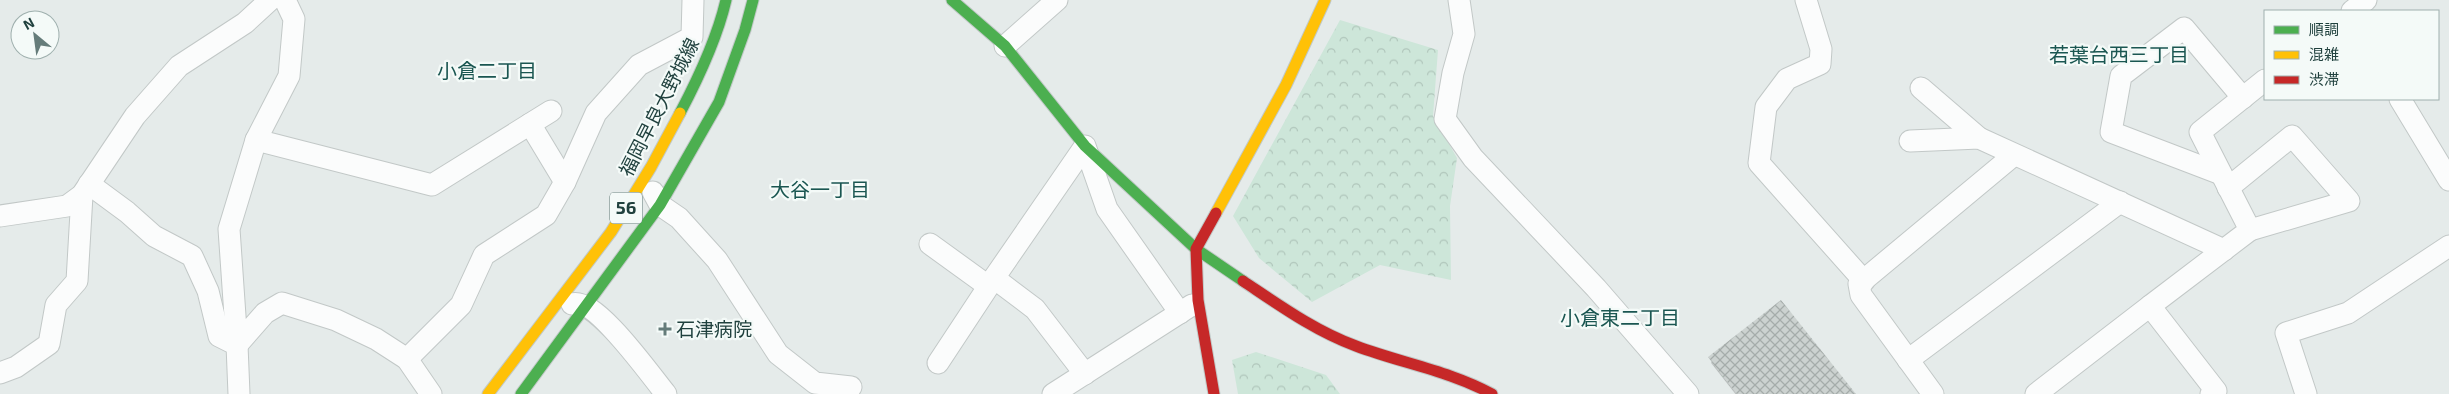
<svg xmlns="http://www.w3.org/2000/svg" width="2449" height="394" font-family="'Exo 2','Noto Sans JP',sans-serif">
<defs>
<pattern id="forest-crowns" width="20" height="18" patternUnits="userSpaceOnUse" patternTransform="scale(1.25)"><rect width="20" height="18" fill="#cde6d9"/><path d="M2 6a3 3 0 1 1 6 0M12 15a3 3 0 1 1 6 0" fill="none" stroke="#b0c6bb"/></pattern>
<pattern id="building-cross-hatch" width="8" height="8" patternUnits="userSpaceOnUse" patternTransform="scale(1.25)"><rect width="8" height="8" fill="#ccd2d0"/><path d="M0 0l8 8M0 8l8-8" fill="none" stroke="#a5acaa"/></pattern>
<filter id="shadow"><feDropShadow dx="3" dy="5.5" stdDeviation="0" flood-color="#0004"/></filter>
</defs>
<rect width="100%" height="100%" fill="#e5ebea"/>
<g fill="url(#forest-crowns)">
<polygon points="1340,20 1438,50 1433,116 1457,158 1450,206 1451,280 1380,265 1312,302 1259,258 1233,216"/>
<polygon points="1256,352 1326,375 1340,394 1238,394 1232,360"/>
</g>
<polygon fill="url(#building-cross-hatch)" filter="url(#shadow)" points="1781,300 1856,394 1737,394 1708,357"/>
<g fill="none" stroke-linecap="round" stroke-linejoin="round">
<defs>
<g id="street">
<polyline points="285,0 294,19 289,76 256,140 229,229 237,345 265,313 282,303 336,320 376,339 407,359 431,394"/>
<polyline points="1459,0 1464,34 1453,73 1445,119 1473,158 1596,288 1688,394"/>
<polyline points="1806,0 1821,49 1820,64 1787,79 1766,107 1759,163 1864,281"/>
<polyline points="2352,11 2366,0"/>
<polyline points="1005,46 1057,0"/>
<polyline points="1921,88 1979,138"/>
<polyline points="2400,99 2449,180"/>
<polyline points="530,124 565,182"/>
<polyline points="256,140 432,185 551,111"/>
<polyline points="1910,141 1979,138 2224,250"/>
<polyline points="2221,174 2111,132 2121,76 2184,28 2243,98"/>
<polyline points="89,184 127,212 154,236 192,256 208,291 219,336 237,345 239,394"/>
<polyline points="2228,188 2292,136 2349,201 2250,230"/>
<polyline points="653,192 660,205 679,218 717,260 778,354 815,383 851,387"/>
<polyline points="0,216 67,206 82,195 135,116 179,66 245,23 270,0"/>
<polyline points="930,244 988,286"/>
<path d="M572,304c23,-8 79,72 94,90"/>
<polyline points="407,359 461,305 484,255 546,215 565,182 596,113 639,65 692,37 693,0"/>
<polyline points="1908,360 2120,202"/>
<polyline points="938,363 994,278"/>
<polyline points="0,373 16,367 49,344 56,305 77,281 82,195"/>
<polyline points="1085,374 1035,309 994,278 1085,146 1107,209 1180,313"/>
<polyline points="1053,394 1192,305"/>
<polyline points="1933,394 1861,295 1859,284 2014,155"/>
<polyline points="2036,394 2150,306"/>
<polyline points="2211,394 2216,391 2150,306 2250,230 2200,132 2265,80"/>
<polyline points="2306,394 2286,333 2348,313 2449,246"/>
</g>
<g id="fast">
<polyline points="952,0 1005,46 1085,146 1196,249 1243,281"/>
<path d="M680,113c19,-36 37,-74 46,-113"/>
<polyline points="521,394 660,205 719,102 745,30 753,0"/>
</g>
<g id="slow">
<polyline points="1216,213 1286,85 1325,0"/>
<polyline points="488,394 611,232 651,167 680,113"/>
</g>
<g id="jam">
<path d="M1243,281c36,24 72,50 113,65 45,17 94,25 136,48"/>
<polyline points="1214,394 1198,300 1196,249 1216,213"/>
</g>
</defs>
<use href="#street" stroke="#c2c8c7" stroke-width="23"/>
<use href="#fast" stroke="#c1c9c7" stroke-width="13"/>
<use href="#slow" stroke="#c1c9c7" stroke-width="13"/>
<use href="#jam" stroke="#c1c9c7" stroke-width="13"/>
<use href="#street" stroke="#fbfcfc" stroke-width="21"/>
<use href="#fast" stroke="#4caf50" stroke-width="11"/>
<use href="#slow" stroke="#ffc107" stroke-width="11"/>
<use href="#jam" stroke="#c62828" stroke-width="11"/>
</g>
<path fill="#657c7a" stroke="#f4faf8" stroke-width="2" d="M662.5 321.5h5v5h5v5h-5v5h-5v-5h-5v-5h5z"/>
<g text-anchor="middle" stroke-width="4.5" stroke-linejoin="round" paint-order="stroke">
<rect fill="#f4faf8" stroke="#607876" stroke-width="1" x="610" y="192.5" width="32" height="31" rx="4"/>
<g font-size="18" font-weight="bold" fill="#20413e">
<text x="626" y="214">56</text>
</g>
<g font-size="19" fill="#20413e" stroke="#f4faf8">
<text transform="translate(659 107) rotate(-63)" y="7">福岡早良大野城線</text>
</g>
<g font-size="19" fill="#20413e" stroke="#f4faf8" text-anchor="start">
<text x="676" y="336">石津病院</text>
</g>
<g font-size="20" fill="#1a5651" stroke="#f4faf8">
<text x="2119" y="62">若葉台西三丁目</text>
<text x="487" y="78">小倉二丁目</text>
<text x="820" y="197">大谷一丁目</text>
<text x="1620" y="325">小倉東二丁目</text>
</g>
</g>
<rect x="2264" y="10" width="175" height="90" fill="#f4faf8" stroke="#9fb0ae"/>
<rect x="2274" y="26" width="25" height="8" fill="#4caf50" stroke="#9fb0ae"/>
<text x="2309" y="35" font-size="15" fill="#20413e">順調</text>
<rect x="2274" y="51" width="25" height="8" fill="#ffc107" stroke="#9fb0ae"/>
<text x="2309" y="60" font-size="15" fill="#20413e">混雑</text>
<rect x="2274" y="76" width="25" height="8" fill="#c62828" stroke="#9fb0ae"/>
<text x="2309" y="85" font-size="15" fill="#20413e">渋滞</text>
<g transform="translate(35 35) rotate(331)"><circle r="24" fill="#f4faf8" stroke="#9fb0ae"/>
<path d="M0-4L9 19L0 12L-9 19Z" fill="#657c7a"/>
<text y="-8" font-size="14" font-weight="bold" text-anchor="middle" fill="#20413e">N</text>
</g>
</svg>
